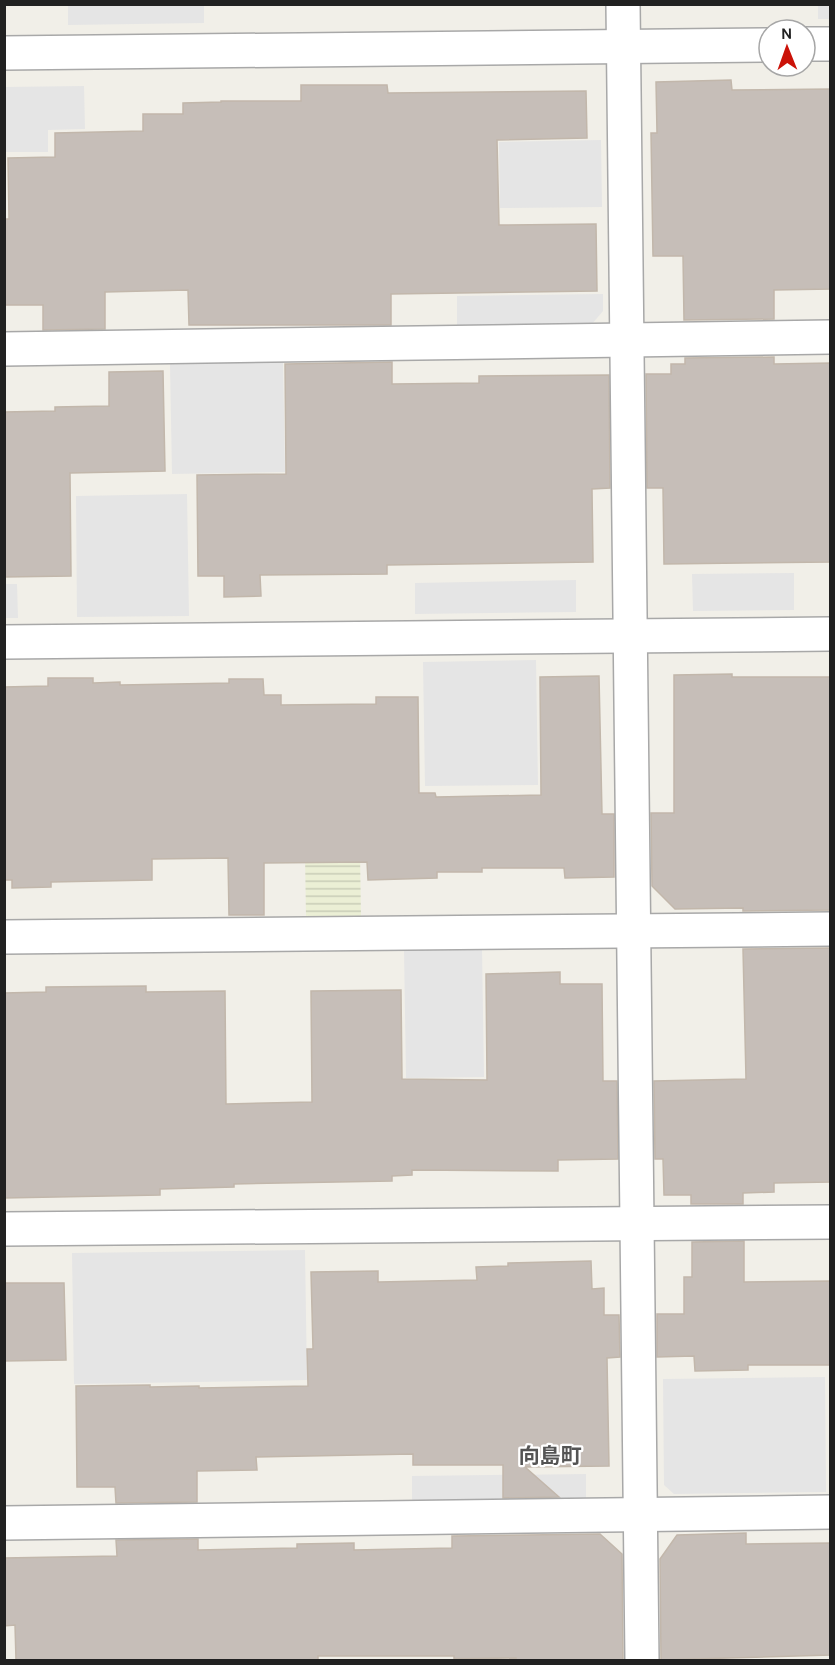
<svg xmlns="http://www.w3.org/2000/svg" width="835" height="1665" font-family="Karla,'Noto Sans JP',sans-serif">
<defs>
<pattern id="farmland-rules" width="6" height="5" patternUnits="userSpaceOnUse" patternTransform="scale(1.5)"><rect width="6" height="5" fill="#ebefd5"/><path d="M0 2.5h6" fill="none" stroke="#c9cdb7"/></pattern>
</defs>
<rect width="100%" height="100%" fill="#f1efe8"/>
<polygon fill="url(#farmland-rules)" points="304,790 359,790 361,916 306,917"/>
<g fill="#e5e5e5">
<polygon points="68,5 204,5 204,23 68,25"/>
<rect x="818" y="5" width="12" height="14"/>
<polygon points="84,86 85,129 48,130 48,152 6,152 5,87"/>
<polygon points="601,140 602,207 500,208 499,142"/>
<polygon points="603,294 603,311 592,324 457,326 457,296"/>
<polygon points="283,362 285,472 172,474 170,364"/>
<polygon points="187,494 189,616 77,617 76,496"/>
<polygon points="794,573 794,610 693,611 692,574"/>
<polygon points="576,580 576,612 415,614 415,583"/>
<polygon points="5,584 17,584 18,618 5,618"/>
<polygon points="536,660 538,785 425,786 423,662"/>
<polygon points="482,948 484,1077 406,1078 404,950"/>
<polygon points="305,1250 307,1380 74,1384 72,1253"/>
<polygon points="825,1377 826,1492 674,1494 664,1485 663,1379"/>
<polygon points="586,1474 586,1500 412,1502 412,1476"/>
</g>
<g fill="#c6beb8" stroke="#c2b7ab" stroke-width="1.5">
<polygon points="731,80 732,90 831,89 831,289 774,290 774,319 684,320 683,256 653,256 651,133 657,133 656,82"/>
<polygon points="301,85 387,85 388,93 586,91 587,138 497,140 499,225 596,224 597,291 391,294 391,325 189,325 188,290 105,292 105,329 43,330 43,305 4,305 4,219 9,219 8,158 55,157 55,133 143,131 143,114 183,114 183,103 221,102 221,101 301,101"/>
<polygon points="774,357 774,364 831,363 831,562 664,564 663,488 647,488 646,374 671,374 671,364 685,364 685,358"/>
<polygon points="392,362 392,384 479,383 479,376 609,375 610,488 592,489 593,562 387,565 387,574 260,575 261,596 224,597 224,576 198,576 197,475 286,474 285,364"/>
<polygon points="163,371 165,471 70,473 71,576 4,577 4,412 55,411 55,407 109,406 109,372"/>
<polygon points="732,674 732,677 831,677 831,910 743,911 743,908 675,909 652,886 651,813 674,813 674,675"/>
<polygon points="599,676 602,814 614,814 614,877 565,878 564,868 482,868 482,872 437,872 437,878 368,880 367,862 264,863 264,915 229,915 228,858 152,859 152,880 51,882 51,887 12,888 12,880 4,880 4,687 48,686 48,678 93,678 93,683 120,682 120,685 229,683 229,679 263,679 264,695 281,695 281,705 376,704 376,697 418,697 419,793 435,793 436,797 541,795 540,677"/>
<polygon points="831,948 831,1182 774,1183 774,1192 743,1193 743,1204 691,1204 691,1195 664,1195 663,1159 655,1159 654,1081 746,1079 743,949"/>
<polygon points="560,972 560,984 602,984 603,1081 617,1081 618,1159 558,1160 558,1171 412,1170 412,1175 392,1176 392,1181 234,1184 234,1187 160,1189 160,1195 4,1198 4,993 46,992 46,987 146,986 146,992 225,991 226,1104 312,1102 311,991 401,990 402,1079 487,1080 486,974"/>
<polygon points="744,1241 744,1282 831,1281 831,1365 748,1365 748,1370 695,1371 694,1356 657,1357 657,1314 684,1314 684,1277 692,1277 692,1242"/>
<polygon points="591,1261 592,1289 604,1288 604,1315 619,1315 620,1357 607,1358 609,1466 525,1467 559,1497 503,1498 503,1465 413,1465 413,1454 256,1457 257,1470 197,1471 197,1502 116,1503 115,1487 77,1487 76,1386 150,1385 150,1387 199,1386 199,1388 308,1386 307,1349 313,1349 311,1272 378,1271 378,1282 477,1280 476,1267 508,1266 508,1263"/>
<polygon points="4,1283 64,1283 66,1360 4,1361"/>
<polygon points="746,1533 746,1544 831,1543 831,1655 661,1660 660,1559 677,1535"/>
<polygon points="600,1534 622,1554 623,1660 516,1660 516,1658 454,1659 454,1656 318,1656 318,1660 16,1660 15,1625 4,1626 4,1558 117,1556 116,1540 198,1539 198,1550 297,1548 297,1544 354,1543 354,1550 452,1548 452,1536"/>
</g>
<g fill="none" stroke-linecap="round" stroke-linejoin="round">
<defs>
<g id="street">
<polyline points="623,4 642,1660"/>
<polyline points="805,44 830,44"/>
<polyline points="4,53 769,45"/>
<polyline points="4,349 830,337"/>
<polyline points="4,642 830,634"/>
<polyline points="4,937 830,929"/>
<polyline points="4,1229 830,1222"/>
<polyline points="4,1523 830,1512"/>
</g>
</defs>
<use href="#street" stroke="#a8a8a8" stroke-width="36"/>
<use href="#street" stroke="#fff" stroke-width="33"/>
</g>
<g text-anchor="middle" stroke-width="4.5" stroke-linejoin="round" paint-order="stroke">
<g font-size="21" font-weight="bold" fill="#545454" stroke="#fff">
<text x="550" y="1463">向島町</text>
</g>
</g>
<rect width="835" height="1665" fill="none" stroke="#212121" stroke-width="12"/>
<g transform="translate(787 48) rotate(359)"><circle r="28" fill="#ffffff" stroke="#a6a6a6" stroke-width="1.5"/>
<path d="M0-4.5L10 22L0 15L-10 22Z" fill="#cb1208"/>
<text y="-9" font-size="16" font-weight="bold" text-anchor="middle" fill="#212121">N</text>
</g>
</svg>
